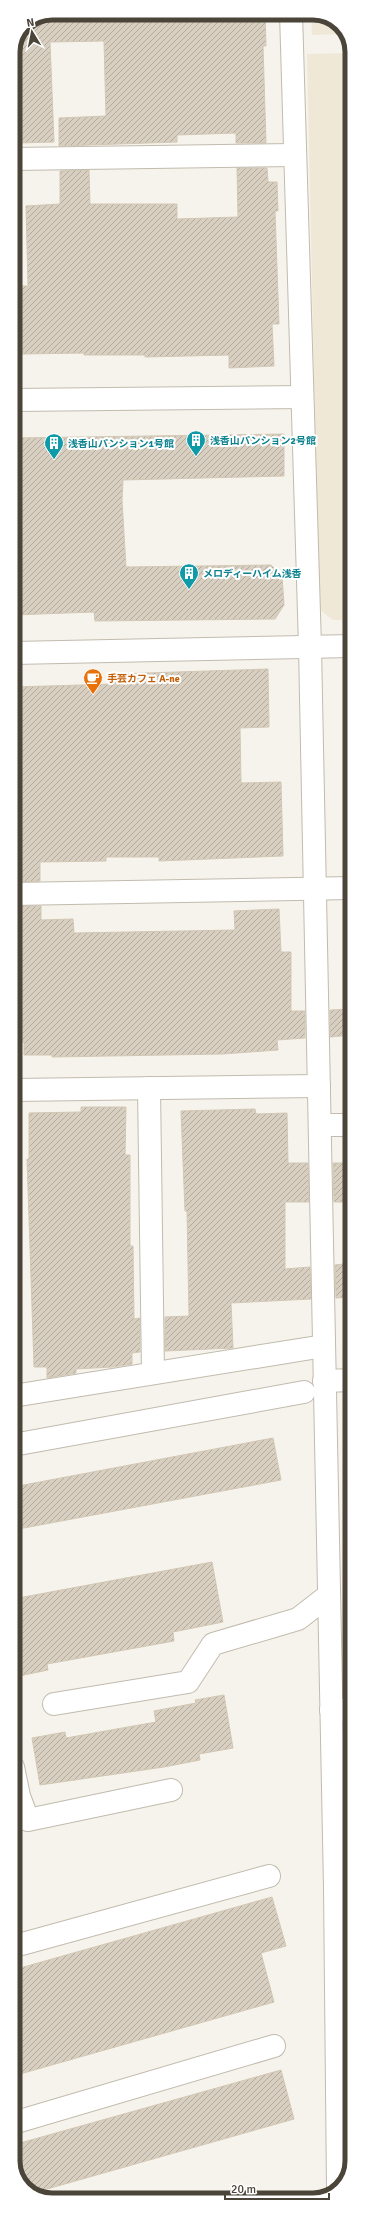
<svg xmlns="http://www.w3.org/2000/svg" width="365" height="2213" font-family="Signika,'Noto Sans JP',sans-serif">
<defs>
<pattern id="building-hatch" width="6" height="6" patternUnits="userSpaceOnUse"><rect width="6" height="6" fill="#d8cfc1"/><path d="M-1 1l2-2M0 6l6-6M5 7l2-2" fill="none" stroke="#b1aa9e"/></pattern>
</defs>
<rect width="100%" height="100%" fill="#f6f3ec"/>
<g fill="#efe8d6">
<polygon points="311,13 317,13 341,25 345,34 312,35"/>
<polygon points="352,53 352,620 333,620 319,609 307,54"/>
</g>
<g fill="url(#building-hatch)" stroke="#d3c7b4">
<polygon points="52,13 265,13 266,46 263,46 266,143 236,143 236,133 177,135 177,142 59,146 59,118 106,116 104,41 50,42 54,142 16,143 13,52 25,24"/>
<polygon points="237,168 267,168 268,182 277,182 278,211 275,211 279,324 272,324 274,366 229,368 229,355 145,357 145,355 84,355 84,353 22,354 22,352 13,352 13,286 28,286 26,206 60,204 60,171 89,170 90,204 177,204 177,219 238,217"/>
<polygon points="284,434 284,476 123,480 122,500 126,567 271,565 282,576 284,605 275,619 95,621 94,612 13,615 13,438"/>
<polygon points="268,669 269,727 240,728 241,783 281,782 283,856 159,861 159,857 106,857 106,861 40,862 40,881 13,882 13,687 115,684 115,674"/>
<polygon points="13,906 41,906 41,920 73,919 74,933 235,930 234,911 279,909 281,952 291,952 291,1011 305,1011 305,1038 277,1040 278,1050 223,1054 52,1057 52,1055 24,1055 24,1042 13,1042"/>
<polygon points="352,1009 352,1035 330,1037 330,1010"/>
<polygon points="81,1107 126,1107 125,1155 130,1155 130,1246 133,1246 134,1319 140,1318 140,1352 132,1353 132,1364 112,1367 76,1369 76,1373 47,1378 47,1367 34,1367 27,1159 29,1159 29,1113 81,1112"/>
<polygon points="255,1109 256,1114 287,1113 288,1163 308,1163 309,1202 285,1202 285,1269 310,1267 311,1299 231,1303 233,1348 165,1351 165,1317 189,1316 187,1211 185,1211 181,1111"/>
<polygon points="333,1163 352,1163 352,1202 334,1202"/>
<polygon points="352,1263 352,1297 336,1298 335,1265"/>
<polygon points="273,1438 281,1480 13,1530 13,1487"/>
<polygon points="212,1562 223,1622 173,1632 174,1641 47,1664 48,1670 19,1676 13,1642 13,1599"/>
<polygon points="224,1695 233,1748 199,1754 200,1760 164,1767 40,1785 32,1738 65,1732 66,1738 156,1722 154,1711 196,1703 195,1700"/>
<polygon points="272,1897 286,1946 261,1953 274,2002 13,2076 13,1970"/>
<polygon points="281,2070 294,2119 33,2193 25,2189 13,2165 13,2145"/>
</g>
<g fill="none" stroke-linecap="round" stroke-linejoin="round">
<defs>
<g id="minor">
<polyline points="291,13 310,647 335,1887 338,2189"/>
<polyline points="13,159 295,155"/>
<polyline points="13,400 302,397"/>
<polyline points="13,653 352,646"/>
<polyline points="13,894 352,888"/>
<polyline points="149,1088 153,1373"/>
<polyline points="13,1090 319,1086"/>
<polyline points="320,1125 352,1125"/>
<polyline points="324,1381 352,1380"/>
<polyline points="13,1396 324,1346"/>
<polyline points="13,1445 304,1392"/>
<polyline points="54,1704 188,1682 213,1644 298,1619 329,1595"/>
<polyline points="331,1710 352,1710"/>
<polyline points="13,1767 19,1796 28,1820 171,1790"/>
<polyline points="13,1942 22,1944 269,1876"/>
<polyline points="13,2123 274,2046"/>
</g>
</defs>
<use href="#minor" stroke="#c2bbae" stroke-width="24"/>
<use href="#minor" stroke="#fff" stroke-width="22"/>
</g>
<defs>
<symbol id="building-pin" viewBox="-11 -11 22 30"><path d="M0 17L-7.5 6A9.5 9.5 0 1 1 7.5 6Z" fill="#0f9aa8" stroke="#fff"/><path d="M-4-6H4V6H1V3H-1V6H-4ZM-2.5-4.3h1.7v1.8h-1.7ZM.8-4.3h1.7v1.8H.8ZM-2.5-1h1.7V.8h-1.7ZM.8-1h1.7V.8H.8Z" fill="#fff"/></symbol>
<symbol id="cafe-pin" viewBox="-11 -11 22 30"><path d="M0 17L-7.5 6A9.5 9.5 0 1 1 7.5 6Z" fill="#e8710a" stroke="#fff"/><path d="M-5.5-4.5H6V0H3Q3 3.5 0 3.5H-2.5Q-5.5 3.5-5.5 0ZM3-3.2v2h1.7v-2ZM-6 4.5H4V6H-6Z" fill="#fff"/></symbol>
</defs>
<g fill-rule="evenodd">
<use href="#building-pin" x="185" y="429" width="22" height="30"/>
<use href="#building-pin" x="43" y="432" width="22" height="30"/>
<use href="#building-pin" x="178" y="562" width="22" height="30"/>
<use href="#cafe-pin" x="82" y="667" width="22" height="30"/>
</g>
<g text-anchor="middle" stroke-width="4" stroke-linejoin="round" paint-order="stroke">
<g font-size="10" font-weight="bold" fill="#0d838f" stroke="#fff" text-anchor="start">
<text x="210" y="444">浅香山パンション2号館</text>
<text x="68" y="447">浅香山パンション1号館</text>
<text x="203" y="577">メロディーハイム浅香</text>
</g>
<g font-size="10" font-weight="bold" fill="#c56008" stroke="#fff" text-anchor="start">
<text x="107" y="682">手芸カフェ A-ne</text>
</g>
</g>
<path d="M0 0H365V2213H0ZM52 20H313A32 32 0 0 1 345 52V2161A32 32 0 0 1 313 2193H52A32 32 0 0 1 20 2161V52A32 32 0 0 1 52 20Z" fill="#fff" fill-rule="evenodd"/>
<path fill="none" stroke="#4b4439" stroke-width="5" d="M52 20H313A32 32 0 0 1 345 52V2161A32 32 0 0 1 313 2193H52A32 32 0 0 1 20 2161V52A32 32 0 0 1 52 20Z"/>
<g transform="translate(32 32) rotate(350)" stroke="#ffffff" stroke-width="3" paint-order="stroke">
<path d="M0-3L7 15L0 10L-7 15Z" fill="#4b4439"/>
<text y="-6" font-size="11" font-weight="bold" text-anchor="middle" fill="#4b4439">N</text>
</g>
<path d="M225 2193v6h104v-6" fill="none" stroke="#4b4439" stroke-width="2"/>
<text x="231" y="2193" font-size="12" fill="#4b4439" stroke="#ffffff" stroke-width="3" paint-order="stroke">20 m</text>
</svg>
